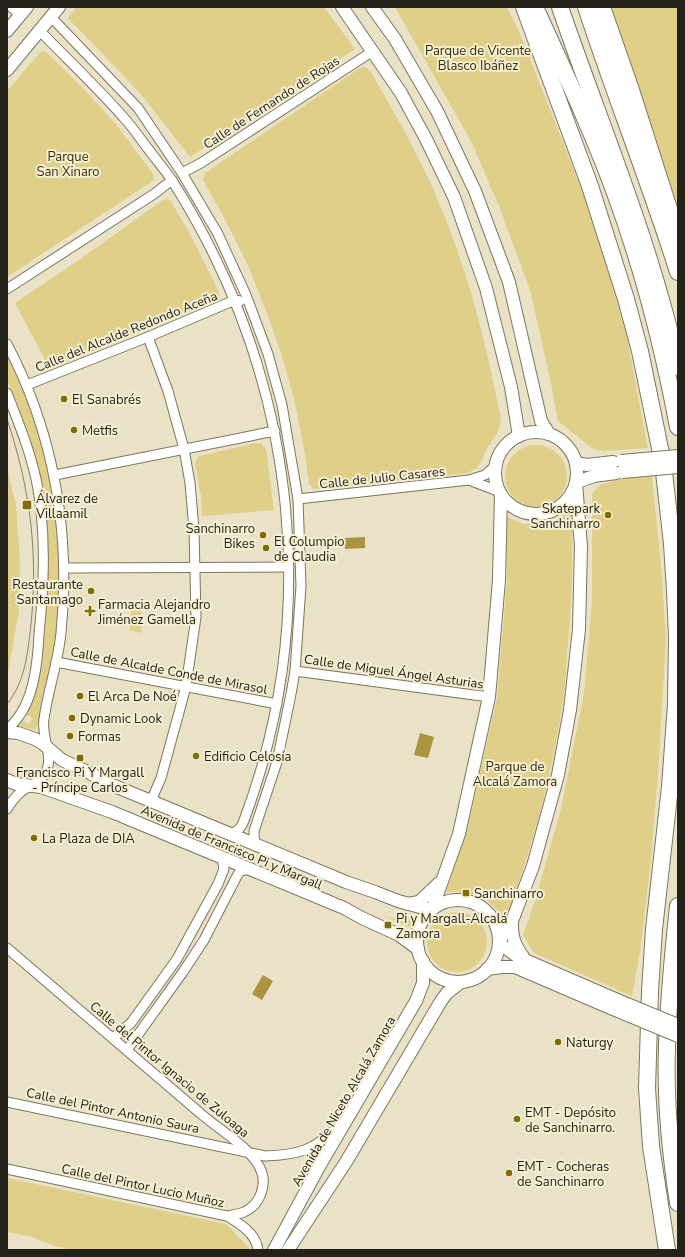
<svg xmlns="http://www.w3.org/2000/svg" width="685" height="1257" font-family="'Nunito Sans',sans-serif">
<rect width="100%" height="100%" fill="#e9e2c6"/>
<g fill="#e0cf89">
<polygon points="77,7 324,7 355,49 190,157 140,93 68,18"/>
<polygon points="395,7 507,7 520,34 585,198 608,271 626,332 648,448 604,451 593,449 558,421 550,378 530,290 500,209 472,143"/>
<polygon points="607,7 678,7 678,219"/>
<polygon points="41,51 44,51 50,56 84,89 118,127 154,175 154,180 7,277 7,91"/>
<path d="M364,67l3,1 3,3c31,52 61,106 81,162 23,61 38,124 50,187 -3,18 -9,18 -16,32 -2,4 -3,10 -7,14 -2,3 -7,5 -10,7l-154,16 -5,-5 -5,-36 -10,-49 -12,-43 -13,-37 -21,-54 -21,-42 -24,-43 2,-7 155,-105z"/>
<polygon points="166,199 170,200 173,205 191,236 219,292 219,296 218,299 49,369 43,356 15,303 86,255 163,200"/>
<path d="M7,350c12,28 23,56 33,85 24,76 26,159 10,237 -4,17 -6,44 -15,58l-14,-4 1,-5 7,3 4,-6 -8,-4 7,-16 10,-43 4,-37 2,-64 -2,-26 -16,-85 -12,-38 -11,-25z"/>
<polygon points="256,443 261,443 266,449 274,510 202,516 201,496 195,464 196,460 199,456"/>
<circle cx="536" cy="476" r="31"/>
<polygon points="7,468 16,505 20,562 19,611 7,677"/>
<polygon points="652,476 662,576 666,640 658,774 651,860 641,946 632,996 534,953 523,935 535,901 561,809 584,693 592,602 592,493 600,485 613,481 615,479"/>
<path d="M571,507c3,46 1,91 -3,137 -2,21 -2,42 -6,63 -11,73 -31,145 -57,214 -16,-25 -30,-30 -59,-29l22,-64 29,-130 10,-117 -1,-65 17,8h19l17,-5z"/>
<polygon points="131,606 142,606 141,633 130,630"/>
<circle cx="457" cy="942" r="30"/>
<polygon points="397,913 414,920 411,928 381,915 394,919"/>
<polygon points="7,1178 226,1224 251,1250 72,1250 55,1246 29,1236 7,1232"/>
</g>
<g fill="#ab9540">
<polygon points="365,537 365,548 345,549 345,538"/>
<polygon points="420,733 434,737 428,758 414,755"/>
<polygon points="263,975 273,981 262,1000 252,994"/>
</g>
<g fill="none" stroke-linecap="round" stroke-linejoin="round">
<defs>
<g id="street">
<polyline points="11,7 20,15"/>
<polyline points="51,17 138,108 182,173 218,234 246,295 268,354 282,405 298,499 301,586 295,671 291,694 277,762 254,831 254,837 256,846"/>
<path d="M40,31c28,29 59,58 85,88 9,10 16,21 24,31 8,11 17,21 24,32 122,193 151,427 70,641l-3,5 -9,7"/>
<polyline points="182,173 201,163 373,51"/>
<polyline points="7,289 154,194 172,180"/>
<polyline points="148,337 168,391 184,449 190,483 194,529 196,617 186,686 181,705 161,778 151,801"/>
<path d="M7,344c47,89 64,189 54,289 -3,30 -13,57 -17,86 -3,19 10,36 2,53 -5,10 -16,13 -24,19 -6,5 -11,11 -15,18"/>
<polyline points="27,385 148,337 235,300 240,301"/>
<path d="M7,393c12,31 25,62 31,96 8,49 6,96 1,145 -1,23 -4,52 -14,72 -4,9 -11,17 -18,24"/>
<polyline points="55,475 275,431"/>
<polyline points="469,480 498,491"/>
<polyline points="298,499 469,480 485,475 495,466"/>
<polyline points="64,568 289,567"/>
<polyline points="56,662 277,704"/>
<polyline points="295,671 489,697"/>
<path d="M7,948c65,55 129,110 193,165 19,17 49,33 60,55 8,16 0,37 -16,44 -5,2 -12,3 -17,4"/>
<polyline points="113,1038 131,1023 177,959 218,884 224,869 222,857"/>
<polyline points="127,1050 183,972 204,940 237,876 240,871 250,869"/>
<path d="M7,1102l258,54c35,-1 49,-6 75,-31"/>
<path d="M7,1169l220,47c13,8 29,17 31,34"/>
</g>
<g id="secondary">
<polyline points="342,7 401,93 426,139 454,197 486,288 511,387 519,436"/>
<polyline points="372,7 395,39 437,111 475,191 509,282 541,421 549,434"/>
<polyline points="7,31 27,7"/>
<polyline points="7,70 59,7"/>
<circle cx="536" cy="473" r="41"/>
<polyline points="576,463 587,465 613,462"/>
<polyline points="577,482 594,476 616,473"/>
<polyline points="7,732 18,733 35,739 42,743 62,760 88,772 105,782 346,882 375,892 398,901 431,910"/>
<polyline points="7,780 16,784 41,787 112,812 344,908 362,918 399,935 418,949"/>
<circle cx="458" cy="941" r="41"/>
<polyline points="408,904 419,902 439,883"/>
<polyline points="432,909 459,834 489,697 499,580 501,495"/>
<path d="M512,921c-1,16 3,25 12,37"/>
<polyline points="500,940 512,921 533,866 558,775 570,710 579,629 581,546 576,483"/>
<polyline points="499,943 518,957 615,999"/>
<polyline points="487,969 502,967 515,967 613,1009"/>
<polyline points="274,1250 320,1165 416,1001 423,983 423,961"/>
<polyline points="288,1250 346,1162 441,1001 447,993 461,982"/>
</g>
<g id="highway">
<polyline points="524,7 590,186 626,299 640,351 663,463 672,544 675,591 677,637 676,704 670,787 654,929 650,991 647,1088 651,1146 667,1250"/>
<path d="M535,7c28,62 57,123 80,186 28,76 48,154 63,234"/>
<path d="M560,7c41,120 91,236 118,360"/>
<path d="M586,7c29,89 64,176 92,265"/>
<polyline points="602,7 631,90 677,234"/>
<path d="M678,906c-5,47 -10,95 -11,142 -2,52 3,103 11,155"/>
</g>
</defs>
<use href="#street" stroke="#7c765d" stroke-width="11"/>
<use href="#secondary" stroke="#7c765d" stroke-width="14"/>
<use href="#highway" stroke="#7c765d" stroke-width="18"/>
<use href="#street" stroke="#fff" stroke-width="9"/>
<use href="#secondary" stroke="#fff" stroke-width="12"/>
<use href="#highway" stroke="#fff" stroke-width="16"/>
<path stroke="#888370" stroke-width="1" d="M7,419c24,71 32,139 23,214 -3,25 -6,50 -23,71"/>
<defs>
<g id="secondary-bridge">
<polyline points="621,461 678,456"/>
<polyline points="622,472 678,467"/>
<polyline points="615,999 678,1025"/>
<polyline points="613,1009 678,1036"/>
</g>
</defs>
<use href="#secondary-bridge" stroke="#7c765d" stroke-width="14" stroke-linecap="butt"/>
<use href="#secondary-bridge" stroke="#fff" stroke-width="12"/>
</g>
<g fill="#806b05" stroke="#f6efd3" stroke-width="1.5">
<circle cx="64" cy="399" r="4"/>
<circle cx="74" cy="430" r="4"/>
<rect x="22" y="500" width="10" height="10" rx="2"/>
<circle cx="608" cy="515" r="4"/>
<circle cx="263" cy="535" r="4"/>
<circle cx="266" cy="548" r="4"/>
<circle cx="91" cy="591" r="4"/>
<path d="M88 605h4v4h4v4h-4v4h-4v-4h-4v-4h4z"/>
<circle cx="80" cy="696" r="4"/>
<circle cx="72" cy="718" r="4"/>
<circle cx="70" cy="736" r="4"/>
<circle cx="196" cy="756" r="4"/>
<rect x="76" y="754" width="8" height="8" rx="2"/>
<circle cx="34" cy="838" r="4"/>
<rect x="462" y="889" width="8" height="8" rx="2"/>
<rect x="384" y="921" width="8" height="8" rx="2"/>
<circle cx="558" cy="1042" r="4"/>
<circle cx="517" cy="1119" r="4"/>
<circle cx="509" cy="1173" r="4"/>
</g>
<g text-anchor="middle" stroke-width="4" stroke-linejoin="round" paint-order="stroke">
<g font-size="13" fill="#362d07" stroke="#f6efd3">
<text x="478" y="55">Parque de Vicente<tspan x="478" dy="15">Blasco Ibáñez</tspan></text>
<text x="68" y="161">Parque<tspan x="68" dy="15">San Xinaro</tspan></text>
<text x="515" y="771">Parque de<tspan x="515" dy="15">Alcalá Zamora</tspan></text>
</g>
<g font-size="13" fill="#242218" stroke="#f6efd3">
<text transform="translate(271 102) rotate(-33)" y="5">Calle de Fernando de Rojas</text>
<text transform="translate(126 331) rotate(-22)" y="5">Calle del Alcalde Redondo Aceña</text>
<text transform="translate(382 477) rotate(-6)" y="5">Calle de Julio Casares</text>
<text transform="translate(169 670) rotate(11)" y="5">Calle de Alcalde Conde de Mirasol</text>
<text transform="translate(394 671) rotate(8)" y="5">Calle de Miguel Ángel Asturias</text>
<text transform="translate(232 847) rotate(23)" y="5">Avenida de Francisco Pi y Margall</text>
<text transform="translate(170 1069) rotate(40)" y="5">Calle del Pintor Ignacio de Zuloaga</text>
<text transform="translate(343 1101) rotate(-60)" y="5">Avenida de Niceto Alcalá Zamora</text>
<text transform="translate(113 1110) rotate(12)" y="5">Calle del Pintor Antonio Saura</text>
<text transform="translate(143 1185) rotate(12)" y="5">Calle del Pintor Lucio Muñoz</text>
</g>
<g font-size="13" fill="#242218" stroke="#f6efd3" text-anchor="start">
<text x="72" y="404">El Sanabrés</text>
<text x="82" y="435">Metfis</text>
<text x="36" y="503">Álvarez de<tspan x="36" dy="15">Villaamil</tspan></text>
<text x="600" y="513" text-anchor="end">Skatepark<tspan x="600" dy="15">Sanchinarro</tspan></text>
<text x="255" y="533" text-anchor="end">Sanchinarro<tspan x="255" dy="15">Bikes</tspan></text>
<text x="274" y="546">El Columpio<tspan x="274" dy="15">de Claudia</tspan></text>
<text x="83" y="589" text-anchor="end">Restaurante<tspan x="83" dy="15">Santamago</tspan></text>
<text x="98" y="609">Farmacia Alejandro<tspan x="98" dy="15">Jiménez Gamella</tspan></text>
<text x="88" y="701">El Arca De Noé</text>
<text x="80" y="723">Dynamic Look</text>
<text x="78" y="741">Formas</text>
<text x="204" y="761">Edificio Celosía</text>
<text x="80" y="777" text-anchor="middle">Francisco Pi Y Margall<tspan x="80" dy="15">- Príncipe Carlos</tspan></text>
<text x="42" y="843">La Plaza de DIA</text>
<text x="474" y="898">Sanchinarro</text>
<text x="396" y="923">Pi y Margall-Alcalá<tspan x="396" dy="15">Zamora</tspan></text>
<text x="566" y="1047">Naturgy</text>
<text x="525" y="1117">EMT - Depósito<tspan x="525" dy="15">de Sanchinarro.</tspan></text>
<text x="517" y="1171">EMT - Cocheras<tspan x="517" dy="15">de Sanchinarro</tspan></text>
</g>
</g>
<rect width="685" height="1257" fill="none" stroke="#242218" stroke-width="16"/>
</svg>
